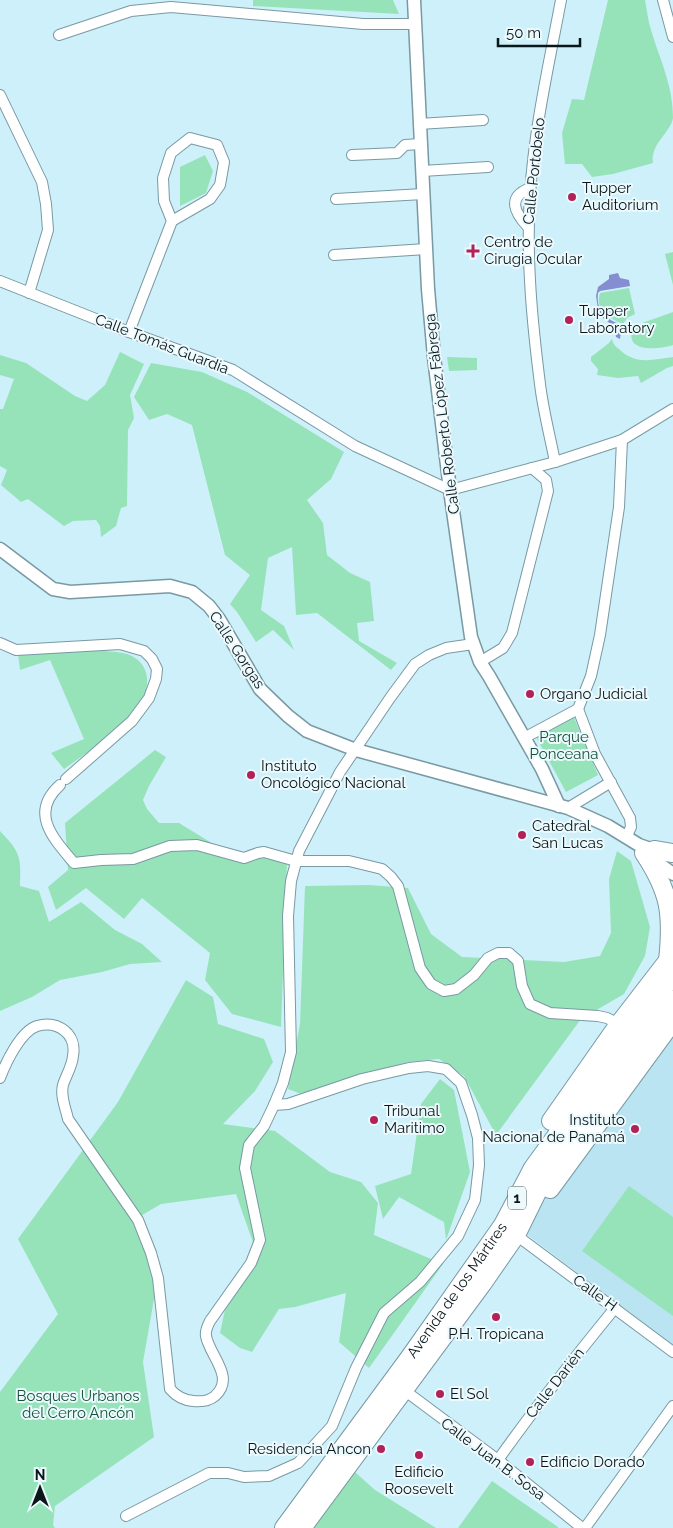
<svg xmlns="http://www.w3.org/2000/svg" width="673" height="1528" font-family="Raleway,sans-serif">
<rect width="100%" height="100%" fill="#cef0fa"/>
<polygon fill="#bae4f2" points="673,1028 673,1345 521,1230"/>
<g fill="#96e3ba">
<polygon points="253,0 393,0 399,14 253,6"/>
<path d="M608,0h37c2,10 3,21 6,30 9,30 22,55 22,88 -2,14 -23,26 -20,45l-40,11 -21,3 -10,-13h-17l-3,-31 10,-34 12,1z"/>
<polygon points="205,155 213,171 206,193 180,206 180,167"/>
<polygon points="673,252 673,285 665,254"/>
<path d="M629,288l6,26 -8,4 -4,6c-15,-6 -28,-14 -23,-31z"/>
<path d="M673,312v33c-15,5 -52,8 -39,-19z"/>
<path d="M612,339c1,5 3,7 7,10 16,16 33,11 54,8v9l-6,2 -26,15 -3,-7 -20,2 -21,-3 1,-6 -7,-8v-4l18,-14z"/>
<polygon points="120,352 144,364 130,395 134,418 128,430 127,506 121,508 116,526 101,537 100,526 96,520 73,521 64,526 28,499 21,502 1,485 7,470 0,466 0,409 3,409 14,379 0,375 0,355 26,363 75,396 87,401 105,385"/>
<polygon points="447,357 477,358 477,370 449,371"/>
<polygon points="151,363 202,372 247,392 344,452 331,479 307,500 323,523 327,555 350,573 370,582 374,621 357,623 359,641 397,663 391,670 317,613 296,615 292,547 268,558 261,610 284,626 294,650 273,630 256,642 237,612 230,604 250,575 225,555 192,425 167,414 149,420 134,397"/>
<path d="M91,650c10,1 30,1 39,5 23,11 20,35 8,53 -6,8 -17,15 -24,21l-1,5 -49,35 -13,-16 33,-14 -34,-79 -30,10 -2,-16z"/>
<polygon points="573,715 598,775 566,792 536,737"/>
<polygon points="155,750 166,757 149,786 143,800 147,809 159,823 179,823 236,858 270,855 287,863 281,1027 232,1014 205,980 210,953 142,898 124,919 86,888 56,910 48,887 68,870 65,823"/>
<path d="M0,831c21,22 21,26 20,55l19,5 10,31 32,-20 34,28 27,14 20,18 -32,2 -28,8 -42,8 -28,17 -32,14z"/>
<polygon points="617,851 631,861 650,927 645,956 624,994 581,1019 496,1135 464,1076 439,1059 408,1062 301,1094 288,1089 300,1024 305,886 369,885 408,888 431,934 462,957 564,962 600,956 611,933 609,879"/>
<polygon points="186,980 213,997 218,1024 264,1039 273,1062 255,1091 223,1124 275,1131 330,1172 361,1182 378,1203 374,1235 443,1264 369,1368 339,1342 346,1293 295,1307 279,1309 252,1352 240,1348 220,1333 228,1296 256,1251 236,1194 161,1204 132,1221 157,1282 143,1362 154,1437 55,1506 53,1525 55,1528 0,1528 0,1392 58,1314 18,1239 118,1102"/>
<polygon points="440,1079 454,1090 470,1172 446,1240 444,1222 399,1197 383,1219 375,1186 411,1174 421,1104"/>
<polygon points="629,1186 673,1217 673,1316 582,1251"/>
<polygon points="355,1472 375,1490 436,1528 313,1528"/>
<polygon points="492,1481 558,1527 558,1528 458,1528"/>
</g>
<path fill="#848ed0" d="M618,273l2,5 9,2 1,6 -30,5 -2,2c-2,19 8,26 24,32l-2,14 -4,-2c-1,-12 -8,-15 -17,-22l-3,-19 2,-9 11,-8v-4z"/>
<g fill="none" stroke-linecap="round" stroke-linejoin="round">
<defs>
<g id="minor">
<polyline points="663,0 673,37"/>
<polyline points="59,35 131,11 171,7 363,24 414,24"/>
<polyline points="0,95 42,182 46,204 48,230 29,293"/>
<polyline points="419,124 483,120"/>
<polyline points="352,155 397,153 405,145 420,144"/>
<polyline points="422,171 488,167"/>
<polyline points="336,199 423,194"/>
<path d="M528,227c-14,-15 -21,-30 2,-39"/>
<polyline points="334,255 426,249"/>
<polyline points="0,281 121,329 233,370 355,446 450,490 555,462 622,440 673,409"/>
<polyline points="129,332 172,221 164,201 163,178 171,153 190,138 217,145 224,162 220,185 210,199 172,221"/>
<path d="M555,462c-5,-26 -12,-52 -15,-78 -8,-63 -14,-126 -10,-189 4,-66 19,-131 31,-195"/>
<polyline points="0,643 16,650 120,644 144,651 152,659 157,669 156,679 149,698 132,721 66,779"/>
<polyline points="480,662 503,648 512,633 548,491 546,480 532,468"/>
<polyline points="578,709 595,754 630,818 631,827 627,836"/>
<polyline points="524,738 578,709 591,676 600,635 619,507 622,440"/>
<path d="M60,785c-31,28 -7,53 14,78l27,-3 32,-1 37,-13 27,-1 47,13 14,-5 6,-1 32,9h53l33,8 9,8 7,9 22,82 11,16 13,7 12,-2 18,-14 14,-17 10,-5h11l9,8 4,25 8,18 20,9 48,3 9,2 12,6"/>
<polyline points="568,808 611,782"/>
<path d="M0,1078c6,-16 21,-47 37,-52 21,-6 40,8 36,30 -1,11 -7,19 -10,29 -3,11 3,24 5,34l70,101 13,33 7,25 12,111c6,7 13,11 23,12 8,1 16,0 22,-5 21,-19 -6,-41 -9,-60 -1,-6 2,-11 4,-15l41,-58 9,-23 -15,-72 4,-23 15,-19 10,-21 9,-22 8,-31 -3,-136 3,-35 8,-30 41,-79 50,-74 25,-34 14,-9 17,-7 27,-4"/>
<polyline points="516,1235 673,1352"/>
<polyline points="404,1390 498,1460 582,1528"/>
<path d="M498,1460c37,-52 76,-102 117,-152"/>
<polyline points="126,1516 209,1473 228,1473 244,1477 269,1476 298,1463 332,1426 356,1368 384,1313 420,1282 458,1236 475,1200 479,1165 478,1138 472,1115 461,1083 446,1069 428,1066 409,1068 362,1079 288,1104 274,1105"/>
<polyline points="585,1528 673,1406"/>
</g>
<g id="tertiary">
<polyline points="414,0 428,289 434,357 450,490 471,637 480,662 489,676 542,769 559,806"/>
<polyline points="0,549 53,589 70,592 170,586 192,592 209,606 219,619 260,689 288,716 307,731 356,750 568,808 608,826 639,845 656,851"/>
<polyline points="647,855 673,874"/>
</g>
<g id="trunk">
<polyline points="654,850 673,853"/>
<path d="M644,853c26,39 29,61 24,108"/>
<polyline points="551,1121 619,1024 673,954"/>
<polyline points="550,1189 673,1021"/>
<path id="s1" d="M284,1528l126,-171 93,-132 30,-57 140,-193"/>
<polyline points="302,1528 482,1284 516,1235 542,1182 567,1141 673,1000"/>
</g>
</defs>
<use href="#minor" stroke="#7999a3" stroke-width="12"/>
<use href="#tertiary" stroke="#7999a3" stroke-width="15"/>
<use href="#trunk" stroke="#7999a3" stroke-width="20"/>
<use href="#minor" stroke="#fff" stroke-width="10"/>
<use href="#tertiary" stroke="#fff" stroke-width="12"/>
<use href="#trunk" stroke="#fff" stroke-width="18"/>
</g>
<g fill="#b12259" stroke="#ecf9fd" stroke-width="2">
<circle cx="572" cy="197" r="5"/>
<path d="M470.5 243.5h5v5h5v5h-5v5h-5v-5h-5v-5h5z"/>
<circle cx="569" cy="320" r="5"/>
<circle cx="530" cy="694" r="5"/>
<circle cx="251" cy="775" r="5"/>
<circle cx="522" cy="835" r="5"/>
<circle cx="374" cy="1120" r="5"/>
<circle cx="635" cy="1129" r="5"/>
<circle cx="496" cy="1317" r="5"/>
<circle cx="440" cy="1394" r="5"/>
<circle cx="381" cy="1449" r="5"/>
<circle cx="419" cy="1455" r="5"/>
<circle cx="530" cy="1462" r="5"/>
</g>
<g text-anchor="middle" stroke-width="4" stroke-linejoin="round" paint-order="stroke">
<rect fill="#ecf9fd" stroke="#4e5b5e" stroke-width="1" x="508" y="1186.5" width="18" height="23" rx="4"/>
<g font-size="14" font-weight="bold" fill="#0a171a">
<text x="517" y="1203">1</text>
</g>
<g font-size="15" fill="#0a171a" stroke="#ecf9fd">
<text transform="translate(534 171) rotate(-84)" y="5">Calle Portobelo</text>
<text transform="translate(162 344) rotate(21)" y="5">Calle Tomás Guardia</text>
<text transform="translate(442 414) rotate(-97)" y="5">Calle Roberto López Fábrega</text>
<text transform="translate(237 650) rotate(57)" y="5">Calle Gorgas</text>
<text dy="5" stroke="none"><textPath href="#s1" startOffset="294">Avenida de los Mártires</textPath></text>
<text transform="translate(595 1293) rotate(36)" y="5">Calle H</text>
<text transform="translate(555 1383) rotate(-52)" y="5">Calle Darién</text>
<text transform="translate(493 1459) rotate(37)" y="5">Calle Juan B. Sosa</text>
</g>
<g font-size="15" fill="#0a171a" stroke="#ecf9fd" text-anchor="start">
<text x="582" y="193">Tupper<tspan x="582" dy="17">Auditorium</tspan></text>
<text x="484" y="247">Centro de<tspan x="484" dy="17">Cirugia Ocular</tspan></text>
<text x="579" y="316">Tupper<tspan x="579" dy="17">Laboratory</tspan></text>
<text x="540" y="699">Organo Judicial</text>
<text x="261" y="771">Instituto<tspan x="261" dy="17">Oncológico Nacional</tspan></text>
<text x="532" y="831">Catedral<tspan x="532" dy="17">San Lucas</tspan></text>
<text x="384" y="1116">Tribunal<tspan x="384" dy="17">Maritimo</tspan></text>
<text x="625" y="1125" text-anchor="end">Instituto<tspan x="625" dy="17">Nacional de Panamá</tspan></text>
<text x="496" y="1339" text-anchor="middle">P.H. Tropicana</text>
<text x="450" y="1399">El Sol</text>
<text x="371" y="1454" text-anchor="end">Residencia Ancon</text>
<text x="540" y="1467">Edificio Dorado</text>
<text x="419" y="1477" text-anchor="middle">Edificio<tspan x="419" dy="17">Roosevelt</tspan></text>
</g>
<g font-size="15" fill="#155338" stroke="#ecf9fd">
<text x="564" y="742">Parque<tspan x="564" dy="17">Ponceana</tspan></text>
<text x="78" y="1401">Bosques Urbanos<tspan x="78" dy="17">del Cerro Ancón</tspan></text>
</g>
</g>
<g transform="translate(40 1488)" stroke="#ecf9fd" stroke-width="4" paint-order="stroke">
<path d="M0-4L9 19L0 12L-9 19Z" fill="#0a171a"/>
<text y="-8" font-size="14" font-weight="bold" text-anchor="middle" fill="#0a171a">N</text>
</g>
<path d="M498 38v8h82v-8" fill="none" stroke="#0a171a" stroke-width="2.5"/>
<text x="506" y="38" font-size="15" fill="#0a171a" stroke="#ecf9fd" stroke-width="4" paint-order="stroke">50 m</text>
</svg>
